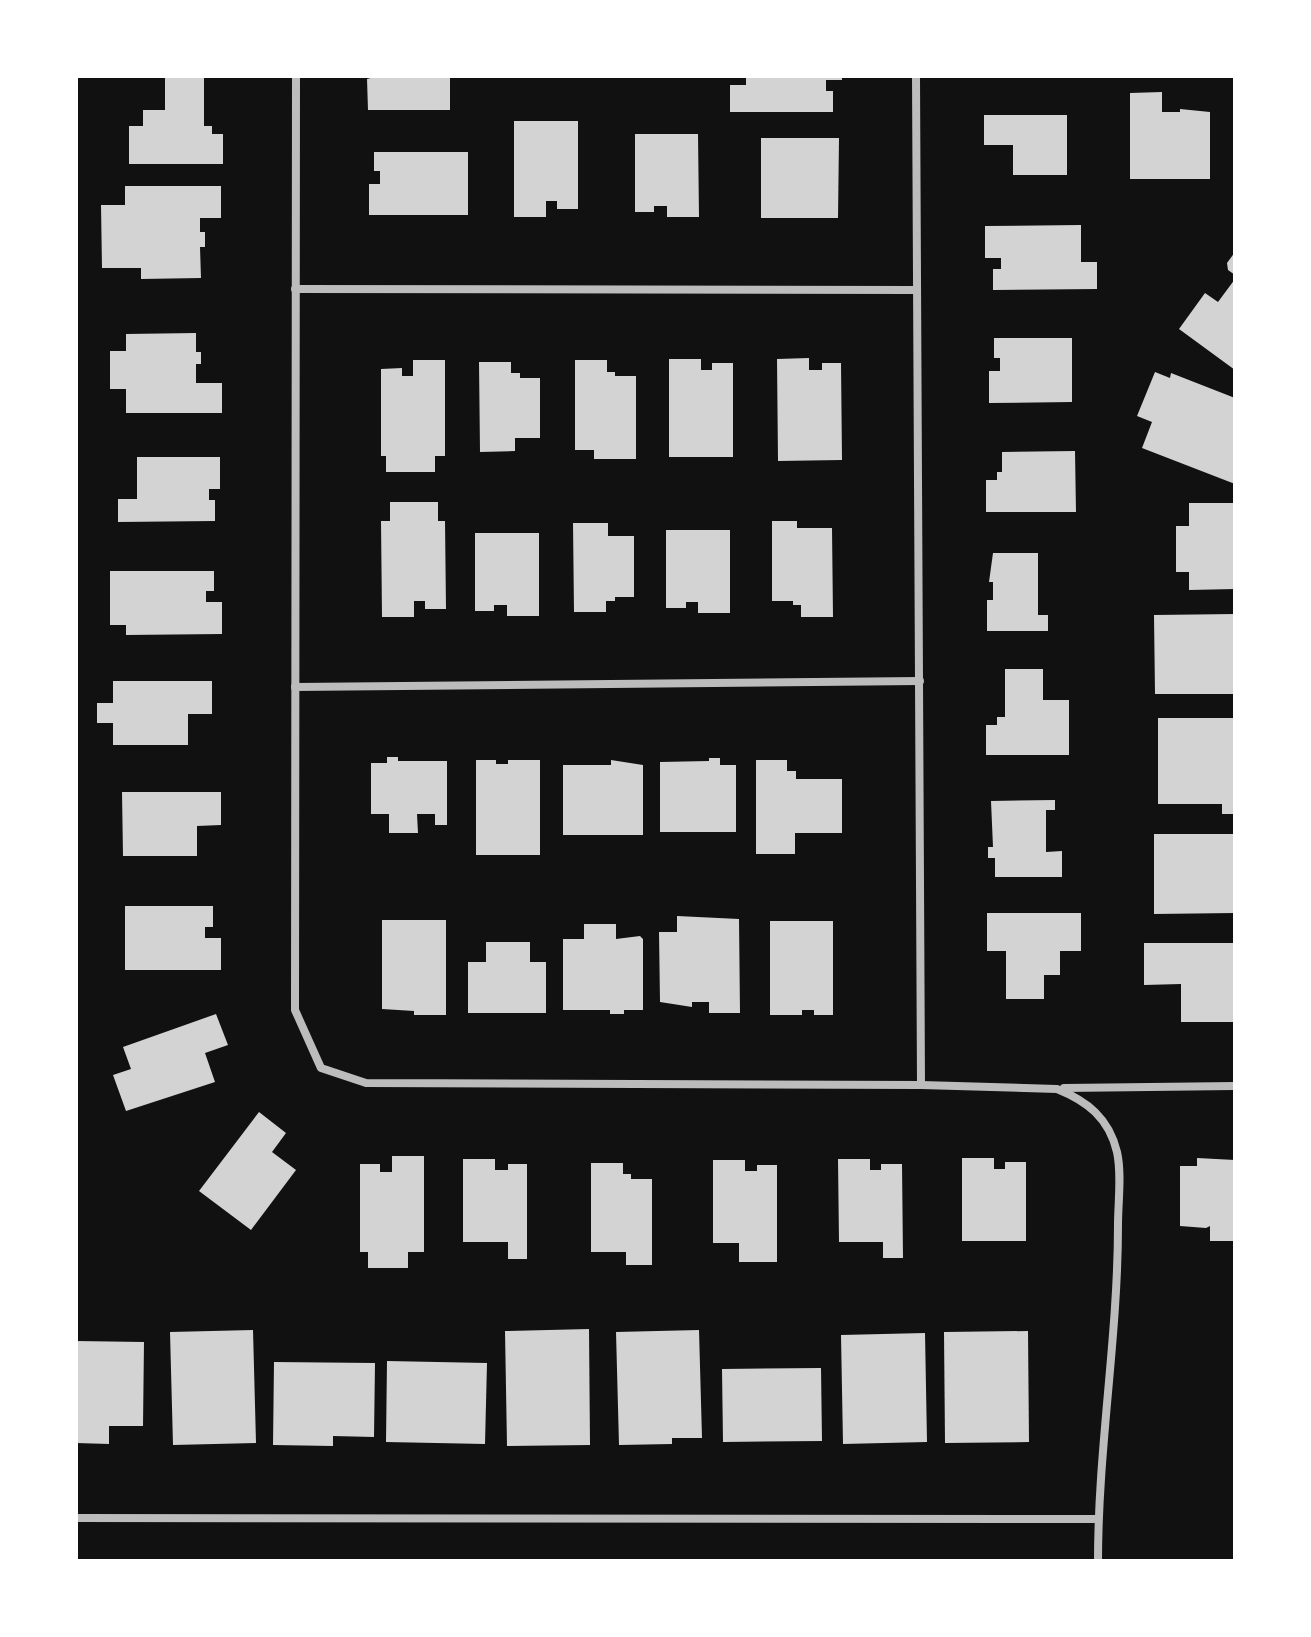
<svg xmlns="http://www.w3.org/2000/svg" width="1311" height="1637" font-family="Ubuntu,sans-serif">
<rect width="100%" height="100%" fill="#111"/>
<g fill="#d3d3d3">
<polygon points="378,76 450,76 450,110 368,110 367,79"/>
<polygon points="746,76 842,76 842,80 826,80 826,91 833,91 833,112 730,112 730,85 746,85"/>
<polygon points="165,78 204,78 204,126 212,126 212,134 223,134 223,164 129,164 129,126 143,126 143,110 165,110"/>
<polygon points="1162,92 1162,112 1180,112 1180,109 1210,112 1210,179 1130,179 1130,93"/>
<polygon points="984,115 1067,115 1067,175 1013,175 1013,145 984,145"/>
<polygon points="514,121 578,121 578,209 557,209 557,201 546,201 546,217 514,217"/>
<polygon points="635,134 698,134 699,217 667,217 667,206 654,206 654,212 635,212"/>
<polygon points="761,138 839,138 838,218 761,218"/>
<polygon points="374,152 468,152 468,215 369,215 369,184 380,184 380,171 374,171"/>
<polygon points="125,186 221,186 221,218 200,218 200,232 205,232 205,247 200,247 201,278 141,279 141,268 102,268 101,205 125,205"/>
<polygon points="1081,225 1081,262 1097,262 1097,289 993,290 993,269 1001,269 1001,258 985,258 985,226"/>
<polygon points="1235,252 1235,275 1228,270 1227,263"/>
<polygon points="1235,279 1235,370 1179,329 1205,293 1218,302"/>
<polygon points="196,333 196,352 201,352 201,364 196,364 196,383 222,383 222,413 126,413 126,389 110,389 110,351 126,351 126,334"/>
<polygon points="994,338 1072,338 1072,402 989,403 989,371 1000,371 1000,358 994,358"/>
<polygon points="809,358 809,370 822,370 822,363 841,363 842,460 778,461 777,359"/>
<polygon points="669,359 701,359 701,370 712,370 712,363 733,363 733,457 669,457"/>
<polygon points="413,360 445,360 445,456 435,456 435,472 386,472 386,456 381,456 381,369 402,368 402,376 413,376"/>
<polygon points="575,360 607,360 607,372 615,372 615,376 636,376 636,459 594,459 594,450 575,450"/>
<polygon points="479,362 511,362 511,373 520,373 520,378 540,378 540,438 515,438 515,451 480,452"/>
<polygon points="1155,372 1170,378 1171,373 1235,398 1235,484 1142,448 1152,422 1137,416"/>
<polygon points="1075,451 1076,512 986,512 986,480 997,480 997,472 1002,472 1002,452"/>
<polygon points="137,457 220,457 220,489 209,489 209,500 215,500 215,521 118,522 118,499 137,499"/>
<polygon points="390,502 438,502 438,521 445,521 446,609 425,609 425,601 414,601 414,617 382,617 381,521 390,521"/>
<polygon points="1189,503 1235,503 1235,589 1189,590 1189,572 1176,572 1176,526 1189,526"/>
<polygon points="772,521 797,521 797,528 832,528 833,617 801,617 801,605 793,605 793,601 772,601"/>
<polygon points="573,523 608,523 608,536 634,536 634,597 615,597 615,601 606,601 606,612 574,612"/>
<polygon points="666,530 730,530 730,613 698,613 698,602 686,602 686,608 666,608"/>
<polygon points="475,533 539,533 539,616 507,616 507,605 494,605 494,611 475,611"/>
<polygon points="993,553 1038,553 1038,615 1048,615 1048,631 987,631 987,600 993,600 993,582 989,582"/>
<polygon points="110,571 214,571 214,591 206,591 206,602 222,602 222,634 126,635 126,625 110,625"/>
<polygon points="1235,614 1235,694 1155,694 1154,615"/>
<polygon points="1005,669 1043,669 1043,700 1069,700 1069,755 986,755 986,725 997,725 997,717 1005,717"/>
<polygon points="113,681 212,681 212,714 188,714 188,745 113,745 113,723 97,723 97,703 113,703"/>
<polygon points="1158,718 1235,718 1235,814 1222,814 1222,804 1158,804"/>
<polygon points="387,757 398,757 398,761 447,761 447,825 435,825 435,814 417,814 418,833 389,833 389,814 371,814 371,763 387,763"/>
<polygon points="709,758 720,758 720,765 736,765 736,832 660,832 660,762 709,761"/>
<polygon points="476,760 496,760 496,764 508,764 508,760 540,760 540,855 476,855"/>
<polygon points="611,760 643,765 643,835 563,835 563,765 611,765"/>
<polygon points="756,760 787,760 787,771 796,771 796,779 842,779 842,833 795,833 795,854 756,854"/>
<polygon points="122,792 221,792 221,825 197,826 197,856 123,856"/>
<polygon points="1055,800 1055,810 1046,810 1046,852 1062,851 1062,877 995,877 995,858 988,858 988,847 993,847 991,801"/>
<polygon points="1154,834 1235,834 1235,913 1154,914"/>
<polygon points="125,906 213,906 213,927 205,927 205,938 221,938 221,970 125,970"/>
<polygon points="987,913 1081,913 1081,951 1060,951 1060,975 1044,975 1044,999 1006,999 1006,951 987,951"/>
<polygon points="677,916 739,919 740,1013 709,1013 709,1002 692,1002 692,1007 660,1002 659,932 677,932"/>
<polygon points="382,920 446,920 446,1015 414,1015 414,1011 382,1009"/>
<polygon points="770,921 833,921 833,1015 814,1015 814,1010 802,1010 802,1015 770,1015"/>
<polygon points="584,924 616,924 616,939 640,936 643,939 643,1010 624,1010 624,1014 610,1014 610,1010 563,1010 563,939 584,939"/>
<polygon points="486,942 530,942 530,962 546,962 546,1013 468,1013 468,962 486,962"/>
<polygon points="1144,943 1235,943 1235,1022 1181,1022 1181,984 1144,985"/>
<polygon points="216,1014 228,1045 205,1053 215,1082 126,1111 113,1075 131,1069 123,1047"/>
<polygon points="259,1112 286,1133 272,1152 296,1170 251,1230 199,1191"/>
<polygon points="392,1156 424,1156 424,1252 408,1252 408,1268 368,1268 368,1252 360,1252 360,1164 380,1164 380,1172 392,1172"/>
<polygon points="962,1158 994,1158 994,1169 1005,1169 1005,1162 1026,1162 1026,1241 962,1241"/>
<polygon points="1197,1158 1235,1160 1233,1241 1210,1241 1210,1226 1206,1228 1180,1226 1180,1166 1197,1166"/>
<polygon points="463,1159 495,1159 495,1170 508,1170 508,1164 527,1164 527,1259 508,1259 508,1242 463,1242"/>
<polygon points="838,1159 870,1159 870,1170 881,1170 881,1164 902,1164 903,1258 883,1258 883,1242 839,1242"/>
<polygon points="713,1160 745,1160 745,1171 757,1171 757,1165 777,1165 777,1262 739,1262 739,1243 713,1243"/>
<polygon points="591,1163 623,1163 623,1174 631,1174 631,1179 652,1179 652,1265 626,1265 626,1252 591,1252"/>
<polygon points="589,1329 590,1445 507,1446 505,1331"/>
<polygon points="253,1330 256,1443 173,1445 170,1332"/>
<polygon points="699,1330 702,1438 672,1438 672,1444 619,1445 616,1332"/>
<polygon points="1028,1331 1029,1442 945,1443 944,1332"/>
<polygon points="925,1333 927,1442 843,1444 841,1335"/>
<polygon points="76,1341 144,1342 143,1426 109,1426 109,1444 76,1443"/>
<polygon points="387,1361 487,1363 485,1444 386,1442"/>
<polygon points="274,1362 375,1363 374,1437 333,1436 333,1446 273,1445"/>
<polygon points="821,1368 822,1441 723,1442 722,1369"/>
</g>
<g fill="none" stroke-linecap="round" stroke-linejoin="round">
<g stroke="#bcbcbc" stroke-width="8">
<path d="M296,76l-1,934 26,58 45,15 555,2 136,4c30,12 52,29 60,63 5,22 1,50 1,73 0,112 -20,223 -20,336"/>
<polyline points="916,76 921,1085"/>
<polyline points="295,289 916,290"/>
<polyline points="295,687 920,681"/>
<polyline points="1064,1088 1235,1086"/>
<polyline points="76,1518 1098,1519"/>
</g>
</g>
<rect width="1311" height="1637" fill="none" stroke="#ffffff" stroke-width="156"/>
</svg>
